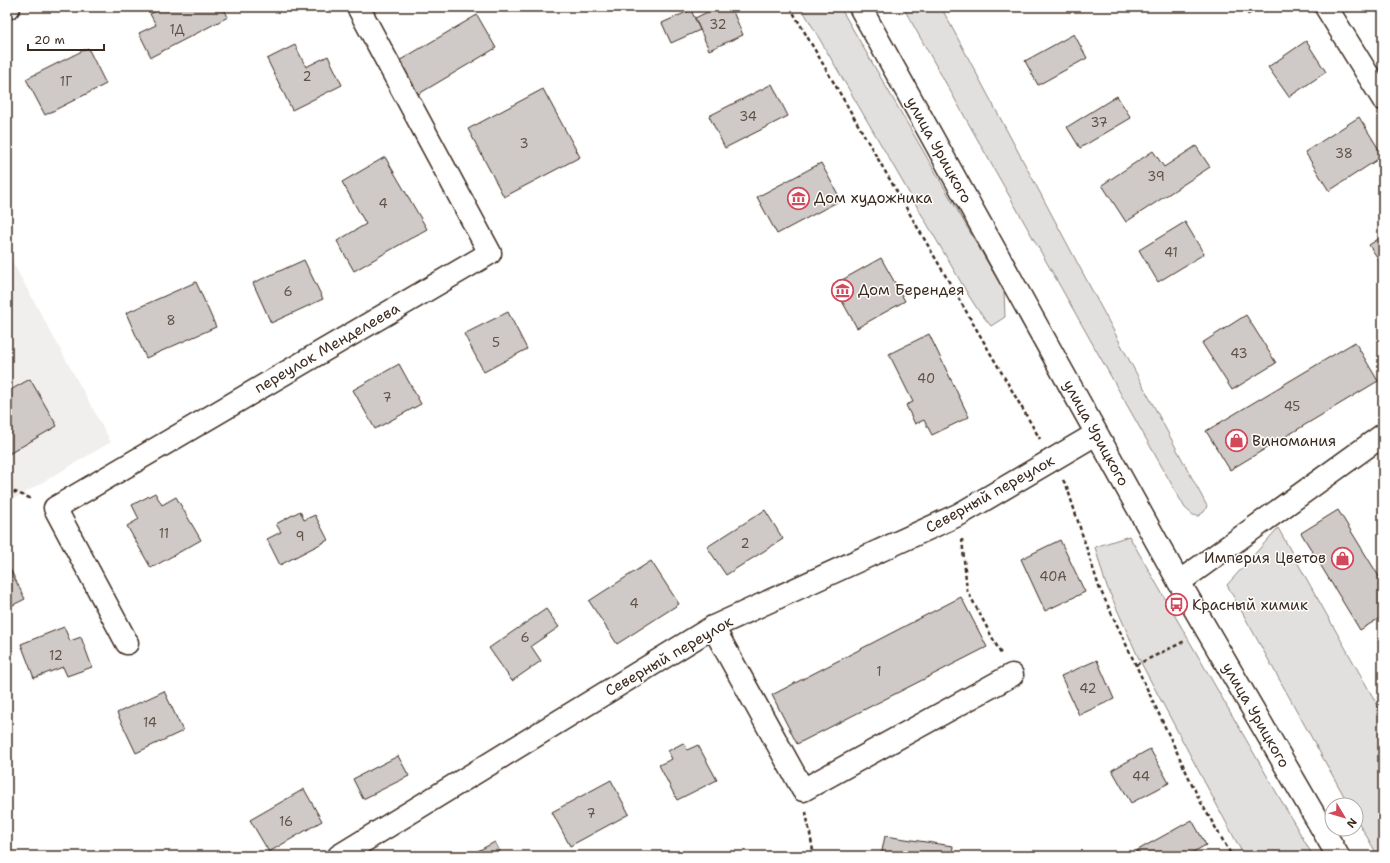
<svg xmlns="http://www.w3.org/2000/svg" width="1390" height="863" font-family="'Shantell Sans',sans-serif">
<rect width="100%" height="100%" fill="#fff"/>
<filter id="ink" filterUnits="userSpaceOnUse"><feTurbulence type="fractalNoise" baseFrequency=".025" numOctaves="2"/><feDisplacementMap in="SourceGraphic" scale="8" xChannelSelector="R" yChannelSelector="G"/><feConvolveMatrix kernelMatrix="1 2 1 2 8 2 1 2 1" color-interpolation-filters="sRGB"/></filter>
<g filter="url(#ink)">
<polygon fill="#f1efee" points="7,252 111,442 7,503"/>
<g fill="#e2e0de" stroke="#8e857e">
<polygon points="801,7 840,7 1004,291 1005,317 991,326 978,310 969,296"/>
<polygon points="903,7 941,7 1207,506 1204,512 1198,516 1193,515 1185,508"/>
<polygon points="1278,528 1383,715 1383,856 1378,856 1356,818 1356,805 1349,805 1227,585"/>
<polygon points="1129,536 1313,856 1244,856 1139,659 1105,582 1095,547"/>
</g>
<g fill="#cfcac7" stroke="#3b2a1e">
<polygon points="164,7 223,7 228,17 151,57 139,33 156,25 150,14"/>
<polygon points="718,7 731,7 743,35 709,50 695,18"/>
<polygon points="1243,7 1261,7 1248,15"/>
<polygon points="691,10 700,30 671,43 662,23"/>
<polygon points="477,15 496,48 417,95 397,62"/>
<polygon points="1074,34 1087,58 1038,85 1025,61"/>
<polygon points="1306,41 1326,72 1289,97 1268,67"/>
<polygon points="295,45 306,67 328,56 342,85 292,110 267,59"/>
<polygon points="88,48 106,84 45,115 26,79"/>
<polygon points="772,84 788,116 725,148 709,116"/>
<polygon points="543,89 580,157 504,197 468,129"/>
<polygon points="1117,96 1131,118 1080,148 1067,127"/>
<polygon points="1359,117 1383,156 1329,191 1305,152"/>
<polygon points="1196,146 1210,167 1126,222 1102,185 1153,151 1164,167"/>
<polygon points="385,157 427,229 354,271 337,241 366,224 342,182"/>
<polygon points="821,163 841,200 777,234 757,197"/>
<polygon points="1185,222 1204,254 1158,282 1139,250"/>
<polygon points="1383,236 1383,266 1369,245"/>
<polygon points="881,258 905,301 857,328 833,285"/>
<polygon points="304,260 323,299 271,323 253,283"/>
<polygon points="196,282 216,327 146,358 126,313"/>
<polygon points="508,312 527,349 484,372 464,334"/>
<polygon points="1246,315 1276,363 1232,390 1202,343"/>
<polygon points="929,334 969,417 932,435 924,420 915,424 906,405 913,402 889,354"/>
<polygon points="1355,342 1378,381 1230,470 1206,431"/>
<polygon points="399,364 421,404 375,429 353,390"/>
<polygon points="30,379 57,426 7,455 7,392"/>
<polygon points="155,493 162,505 176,497 201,540 151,568 127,526 139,519 132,505"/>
<polygon points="765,510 783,539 726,575 707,547"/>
<polygon points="1338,510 1383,583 1383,616 1360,630 1301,533"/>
<polygon points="300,511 304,520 315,515 328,540 280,565 267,539 281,532 276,524"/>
<polygon points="1060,540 1085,592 1045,611 1021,559"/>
<polygon points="651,561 679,604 617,644 589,601"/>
<polygon points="7,563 25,599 7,608"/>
<polygon points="961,597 987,647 797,744 772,695"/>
<polygon points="546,609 559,627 531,646 541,661 512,681 489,648"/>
<polygon points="64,627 70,641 81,637 92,667 67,676 63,667 34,678 21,644"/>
<polygon points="1097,660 1114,699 1079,715 1061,676"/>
<polygon points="164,691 183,731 136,753 117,713"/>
<polygon points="683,743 687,750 698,745 717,780 677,800 659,765 672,759 668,751"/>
<polygon points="1150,749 1169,783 1131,803 1112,770"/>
<polygon points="398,756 409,776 363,799 353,779"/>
<polygon points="611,780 629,814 570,846 552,812"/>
<polygon points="304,789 322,821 269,852 250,820"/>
<polygon points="1192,820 1206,845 1186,856 1139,856 1136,851"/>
<polygon points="885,836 953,846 952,856 881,856"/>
<polygon points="495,842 502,856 468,856"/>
<polygon points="142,853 156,856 141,856"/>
</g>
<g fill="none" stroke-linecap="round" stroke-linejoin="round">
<defs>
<g id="minor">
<polyline points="1326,7 1383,99"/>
<polyline points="7,8 9,7"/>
<polyline points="1179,582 1383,435"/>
<polyline points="713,627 803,790 1012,675"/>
<polyline points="127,643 55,508 490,253 358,7"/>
<polyline points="339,856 713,627 960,514 1096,434"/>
</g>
<polyline id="major" points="860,7 1179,582 1338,856"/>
</defs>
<use href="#minor" stroke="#3b2a1e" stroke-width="25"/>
<use href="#major" stroke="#3b2a1e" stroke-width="25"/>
<g stroke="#3b2a1e" stroke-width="2.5" stroke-dasharray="4 3" stroke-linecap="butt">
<polyline points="790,7 1040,439"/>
<polyline points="1063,480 1067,487 1099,587 1200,801 1232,856"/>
<polyline points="7,495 15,492 32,499"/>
<polyline points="962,539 967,590 1001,654"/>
<polyline points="1136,665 1185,641"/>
<polyline points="806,812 814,856"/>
</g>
<use href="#minor" stroke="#fff" stroke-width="22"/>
<use href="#major" stroke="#fff" stroke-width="22"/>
</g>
</g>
<defs>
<symbol id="museum-ring" viewBox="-11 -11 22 22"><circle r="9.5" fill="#fff" stroke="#d1495b" stroke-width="1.5"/><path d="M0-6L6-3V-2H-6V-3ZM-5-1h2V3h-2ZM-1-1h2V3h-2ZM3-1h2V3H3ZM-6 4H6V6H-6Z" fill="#d1495b"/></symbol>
<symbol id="shop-ring" viewBox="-11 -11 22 22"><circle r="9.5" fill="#fff" stroke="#d1495b" stroke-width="1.5"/><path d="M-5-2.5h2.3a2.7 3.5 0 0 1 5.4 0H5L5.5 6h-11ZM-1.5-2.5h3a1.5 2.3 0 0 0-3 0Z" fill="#d1495b"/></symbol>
<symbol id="bus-ring" viewBox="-11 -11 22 22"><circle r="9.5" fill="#fff" stroke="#d1495b" stroke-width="1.5"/><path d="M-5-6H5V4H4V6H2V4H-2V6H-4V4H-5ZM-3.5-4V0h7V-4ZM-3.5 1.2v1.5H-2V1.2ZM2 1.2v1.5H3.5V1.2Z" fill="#d1495b"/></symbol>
</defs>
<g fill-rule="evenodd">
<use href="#museum-ring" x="786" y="186" width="25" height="25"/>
<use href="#museum-ring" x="830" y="278" width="25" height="25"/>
<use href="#shop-ring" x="1224" y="428" width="25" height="25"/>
<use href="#shop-ring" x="1330" y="546" width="25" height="25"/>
<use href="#bus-ring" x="1164" y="592" width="25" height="25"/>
</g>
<g text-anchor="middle" stroke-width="3" stroke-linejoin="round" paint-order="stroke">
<g font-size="13" fill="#605248">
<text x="718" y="29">32</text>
<text x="177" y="34">1Д</text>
<text x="307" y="81">2</text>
<text x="66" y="86">1Г</text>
<text x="748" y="121">34</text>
<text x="1099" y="127">37</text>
<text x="524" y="148">3</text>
<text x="1344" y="158">38</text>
<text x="1156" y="181">39</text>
<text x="383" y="208">4</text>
<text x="1171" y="257">41</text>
<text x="288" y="296">6</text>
<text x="171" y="325">8</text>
<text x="496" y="347">5</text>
<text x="1239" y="358">43</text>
<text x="926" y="383">40</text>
<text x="387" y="402">7</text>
<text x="1292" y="411">45</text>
<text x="164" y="538">11</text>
<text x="300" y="541">9</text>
<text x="745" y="548">2</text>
<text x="1053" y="581">40А</text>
<text x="634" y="608">4</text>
<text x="525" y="642">6</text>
<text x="56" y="660">12</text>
<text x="879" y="676">1</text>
<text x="1088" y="693">42</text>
<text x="150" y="727">14</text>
<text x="1141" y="781">44</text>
<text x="591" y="818">7</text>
<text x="286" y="826">16</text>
</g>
<g font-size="15" fill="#3b2a1e" stroke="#fff">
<text transform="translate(939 150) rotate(61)" y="5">улица Урицкого</text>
<text transform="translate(327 348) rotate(-30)" y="5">переулок Менделеева</text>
<text transform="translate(1096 433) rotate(61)" y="5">улица Урицкого</text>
<text transform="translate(990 494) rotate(-29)" y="5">Северный переулок</text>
<text transform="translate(669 656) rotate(-30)" y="5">Северный переулок</text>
<text transform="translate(1256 715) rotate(60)" y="5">улица Урицкого</text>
</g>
<g font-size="15" fill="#3b2a1e" stroke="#fff" text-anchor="start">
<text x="814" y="203">Дом художника</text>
<text x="858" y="295">Дом Берендея</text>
<text x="1252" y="446">Виномания</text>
<text x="1326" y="563" text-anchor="end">Империя Цветов</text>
<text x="1192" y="610">Красный химик</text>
</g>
</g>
<rect width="1390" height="863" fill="none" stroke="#fff" stroke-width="24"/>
<rect x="12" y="12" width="1366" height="839" fill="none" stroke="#3b2a1e" stroke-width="1.5" filter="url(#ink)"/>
<g transform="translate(1344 817) rotate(128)"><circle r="19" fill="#ffffff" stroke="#b1aaa5"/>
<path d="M0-3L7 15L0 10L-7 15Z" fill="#d1495b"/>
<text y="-6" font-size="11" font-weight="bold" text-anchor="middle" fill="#3b2a1e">N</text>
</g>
<path d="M28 44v6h76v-6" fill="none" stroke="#3b2a1e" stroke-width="2"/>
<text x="34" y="44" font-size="12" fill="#3b2a1e" stroke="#ffffff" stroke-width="3" paint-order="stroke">20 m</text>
</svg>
